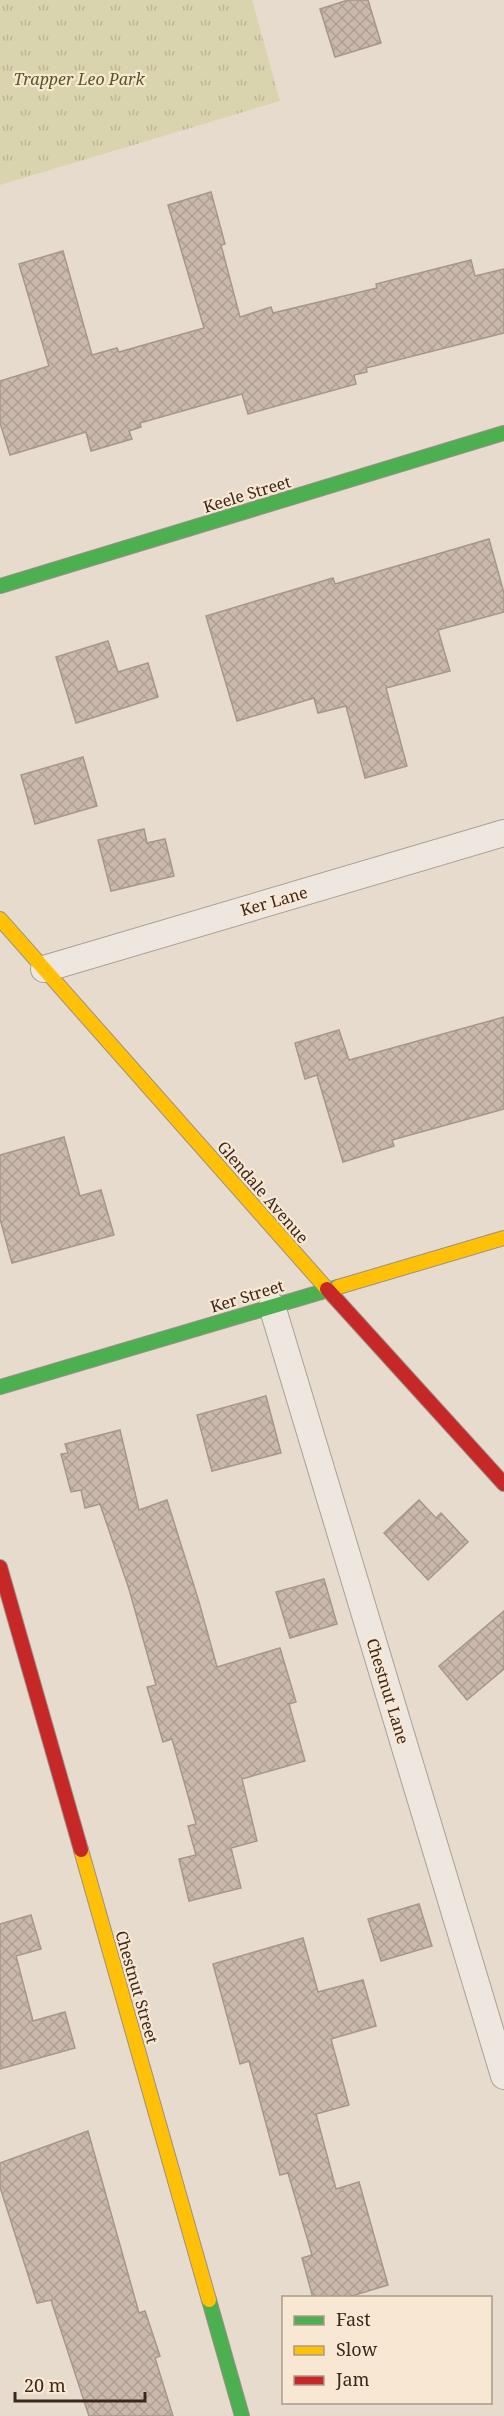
<svg xmlns="http://www.w3.org/2000/svg" width="504" height="2416" font-family="'Noto Serif',serif">
<defs>
<pattern id="park-tufts" width="24" height="20" patternUnits="userSpaceOnUse" patternTransform="scale(1.5)"><rect width="24" height="20" fill="#dad4ae"/><path d="M3 7l-1-3M5 7V3M7 7l1-3M15 17l-1-3M17 17v-4M19 17l1-3" fill="none" stroke="#bcb695"/></pattern>
<pattern id="building-cross-hatch" width="8" height="8" patternUnits="userSpaceOnUse" patternTransform="scale(1.5)"><rect width="8" height="8" fill="#cab8ad"/><path d="M0 0l8 8M0 8l8-8" fill="none" stroke="#ae9e94"/></pattern>
</defs>
<rect width="100%" height="100%" fill="#e6dbcc"/>
<polygon fill="url(#park-tufts)" points="0,0 252,0 280,101 0,185"/>
<g fill="url(#building-cross-hatch)" stroke="#a7968b" stroke-width="1.5">
<polygon points="348,0 368,0 381,43 335,57 320,9"/>
<polygon points="211,192 225,244 221,245 240,317 271,307 273,313 377,288 376,284 471,260 475,276 504,269 504,333 366,368 367,372 354,375 356,384 248,414 242,394 140,423 141,427 129,431 132,439 91,451 86,432 10,455 0,423 0,381 49,366 19,264 63,251 92,355 117,348 119,352 204,328 168,205"/>
<polygon points="489,539 504,593 504,612 438,630 450,671 386,688 407,766 365,778 346,706 318,713 314,698 237,721 206,616 333,578 335,584"/>
<polygon points="108,641 118,672 148,663 158,697 76,723 56,657"/>
<polygon points="83,757 97,806 35,824 21,775"/>
<polygon points="144,829 147,843 165,839 174,876 111,891 98,840"/>
<polygon points="504,1017 504,1109 392,1140 394,1146 343,1162 317,1075 305,1079 295,1043 339,1030 349,1060"/>
<polygon points="64,1137 80,1196 101,1190 114,1235 12,1263 0,1219 0,1155"/>
<polygon points="266,1396 281,1453 212,1471 197,1415"/>
<polygon points="120,1430 139,1510 167,1500 199,1602 217,1667 280,1648 296,1702 289,1704 305,1761 242,1779 257,1841 231,1848 241,1888 189,1901 179,1859 196,1855 188,1826 196,1824 172,1739 163,1742 147,1687 156,1685 129,1589 100,1504 85,1508 81,1490 71,1492 61,1454 68,1453 65,1444"/>
<polygon points="419,1500 436,1518 441,1513 468,1542 428,1580 384,1533"/>
<polygon points="324,1579 337,1624 290,1638 276,1592"/>
<polygon points="504,1611 504,1669 467,1700 439,1666"/>
<polygon points="419,1904 432,1946 381,1961 368,1919"/>
<polygon points="31,1915 41,1949 16,1956 33,2021 65,2012 75,2048 0,2069 0,1924"/>
<polygon points="303,1938 318,1992 363,1980 376,2026 331,2039 349,2105 316,2114 336,2189 359,2182 388,2285 345,2298 313,2298 302,2258 312,2255 288,2173 280,2175 249,2061 240,2064 213,1964"/>
<polygon points="88,2131 139,2313 145,2311 160,2356 155,2358 173,2416 89,2416 51,2300 37,2303 0,2187 0,2163"/>
</g>
<g fill="none" stroke-linecap="round" stroke-linejoin="round">
<defs>
<g id="lane">
<polyline points="44,969 504,833"/>
<polyline points="272,1306 504,2076"/>
</g>
<g id="fast">
<polyline points="0,586 504,433"/>
<polyline points="0,1387 338,1287"/>
<polyline points="209,2300 242,2416"/>
</g>
<g id="slow">
<polyline points="0,919 327,1289"/>
<polyline points="338,1287 504,1238"/>
<polyline points="81,1850 209,2300"/>
</g>
<g id="jam">
<polyline points="327,1289 504,1484"/>
<polyline points="0,1567 81,1850"/>
</g>
</defs>
<use href="#lane" stroke="#aba096" stroke-width="28"/>
<use href="#fast" stroke="#9b9086" stroke-width="16"/>
<use href="#slow" stroke="#9b9086" stroke-width="16"/>
<use href="#jam" stroke="#9b9086" stroke-width="16"/>
<use href="#lane" stroke="#eee7df" stroke-width="26"/>
<use href="#fast" stroke="#4caf50" stroke-width="14"/>
<use href="#slow" stroke="#ffc107" stroke-width="14"/>
<use href="#jam" stroke="#c62828" stroke-width="14"/>
</g>
<g text-anchor="middle" stroke-width="4.5" stroke-linejoin="round" paint-order="stroke">
<g font-size="16" font-style="italic" fill="#545a22" stroke="#f8e7d2">
<text x="79" y="85">Trapper Leo Park</text>
</g>
<g font-size="16" fill="#3c271d" stroke="#f8e7d2">
<text transform="translate(247 494) rotate(-17)" y="6">Keele Street</text>
<text transform="translate(274 901) rotate(-16)" y="6">Ker Lane</text>
<text transform="translate(263 1192) rotate(49)" y="6">Glendale Avenue</text>
<text transform="translate(247 1296) rotate(-17)" y="6">Ker Street</text>
<text transform="translate(388 1691) rotate(73)" y="6">Chestnut Lane</text>
<text transform="translate(137 1987) rotate(74)" y="6">Chestnut Street</text>
</g>
</g>
<rect x="282" y="2296" width="210" height="108" fill="#f8e7d2" stroke="#ad9a8a" stroke-width="1.5"/>
<rect x="294" y="2316" width="30" height="9" fill="#4caf50" stroke="#ad9a8a" stroke-width="1.5"/>
<text x="336" y="2326" font-size="18" fill="#3c271d">Fast</text>
<rect x="294" y="2346" width="30" height="9" fill="#ffc107" stroke="#ad9a8a" stroke-width="1.5"/>
<text x="336" y="2356" font-size="18" fill="#3c271d">Slow</text>
<rect x="294" y="2376" width="30" height="9" fill="#c62828" stroke="#ad9a8a" stroke-width="1.5"/>
<text x="336" y="2386" font-size="18" fill="#3c271d">Jam</text>
<path d="M15 2392v9h130v-9" fill="none" stroke="#3c271d" stroke-width="3"/>
<text x="24" y="2392" font-size="18" fill="#3c271d" stroke="#f8e7d2" stroke-width="4.5" paint-order="stroke">20 m</text>
</svg>
